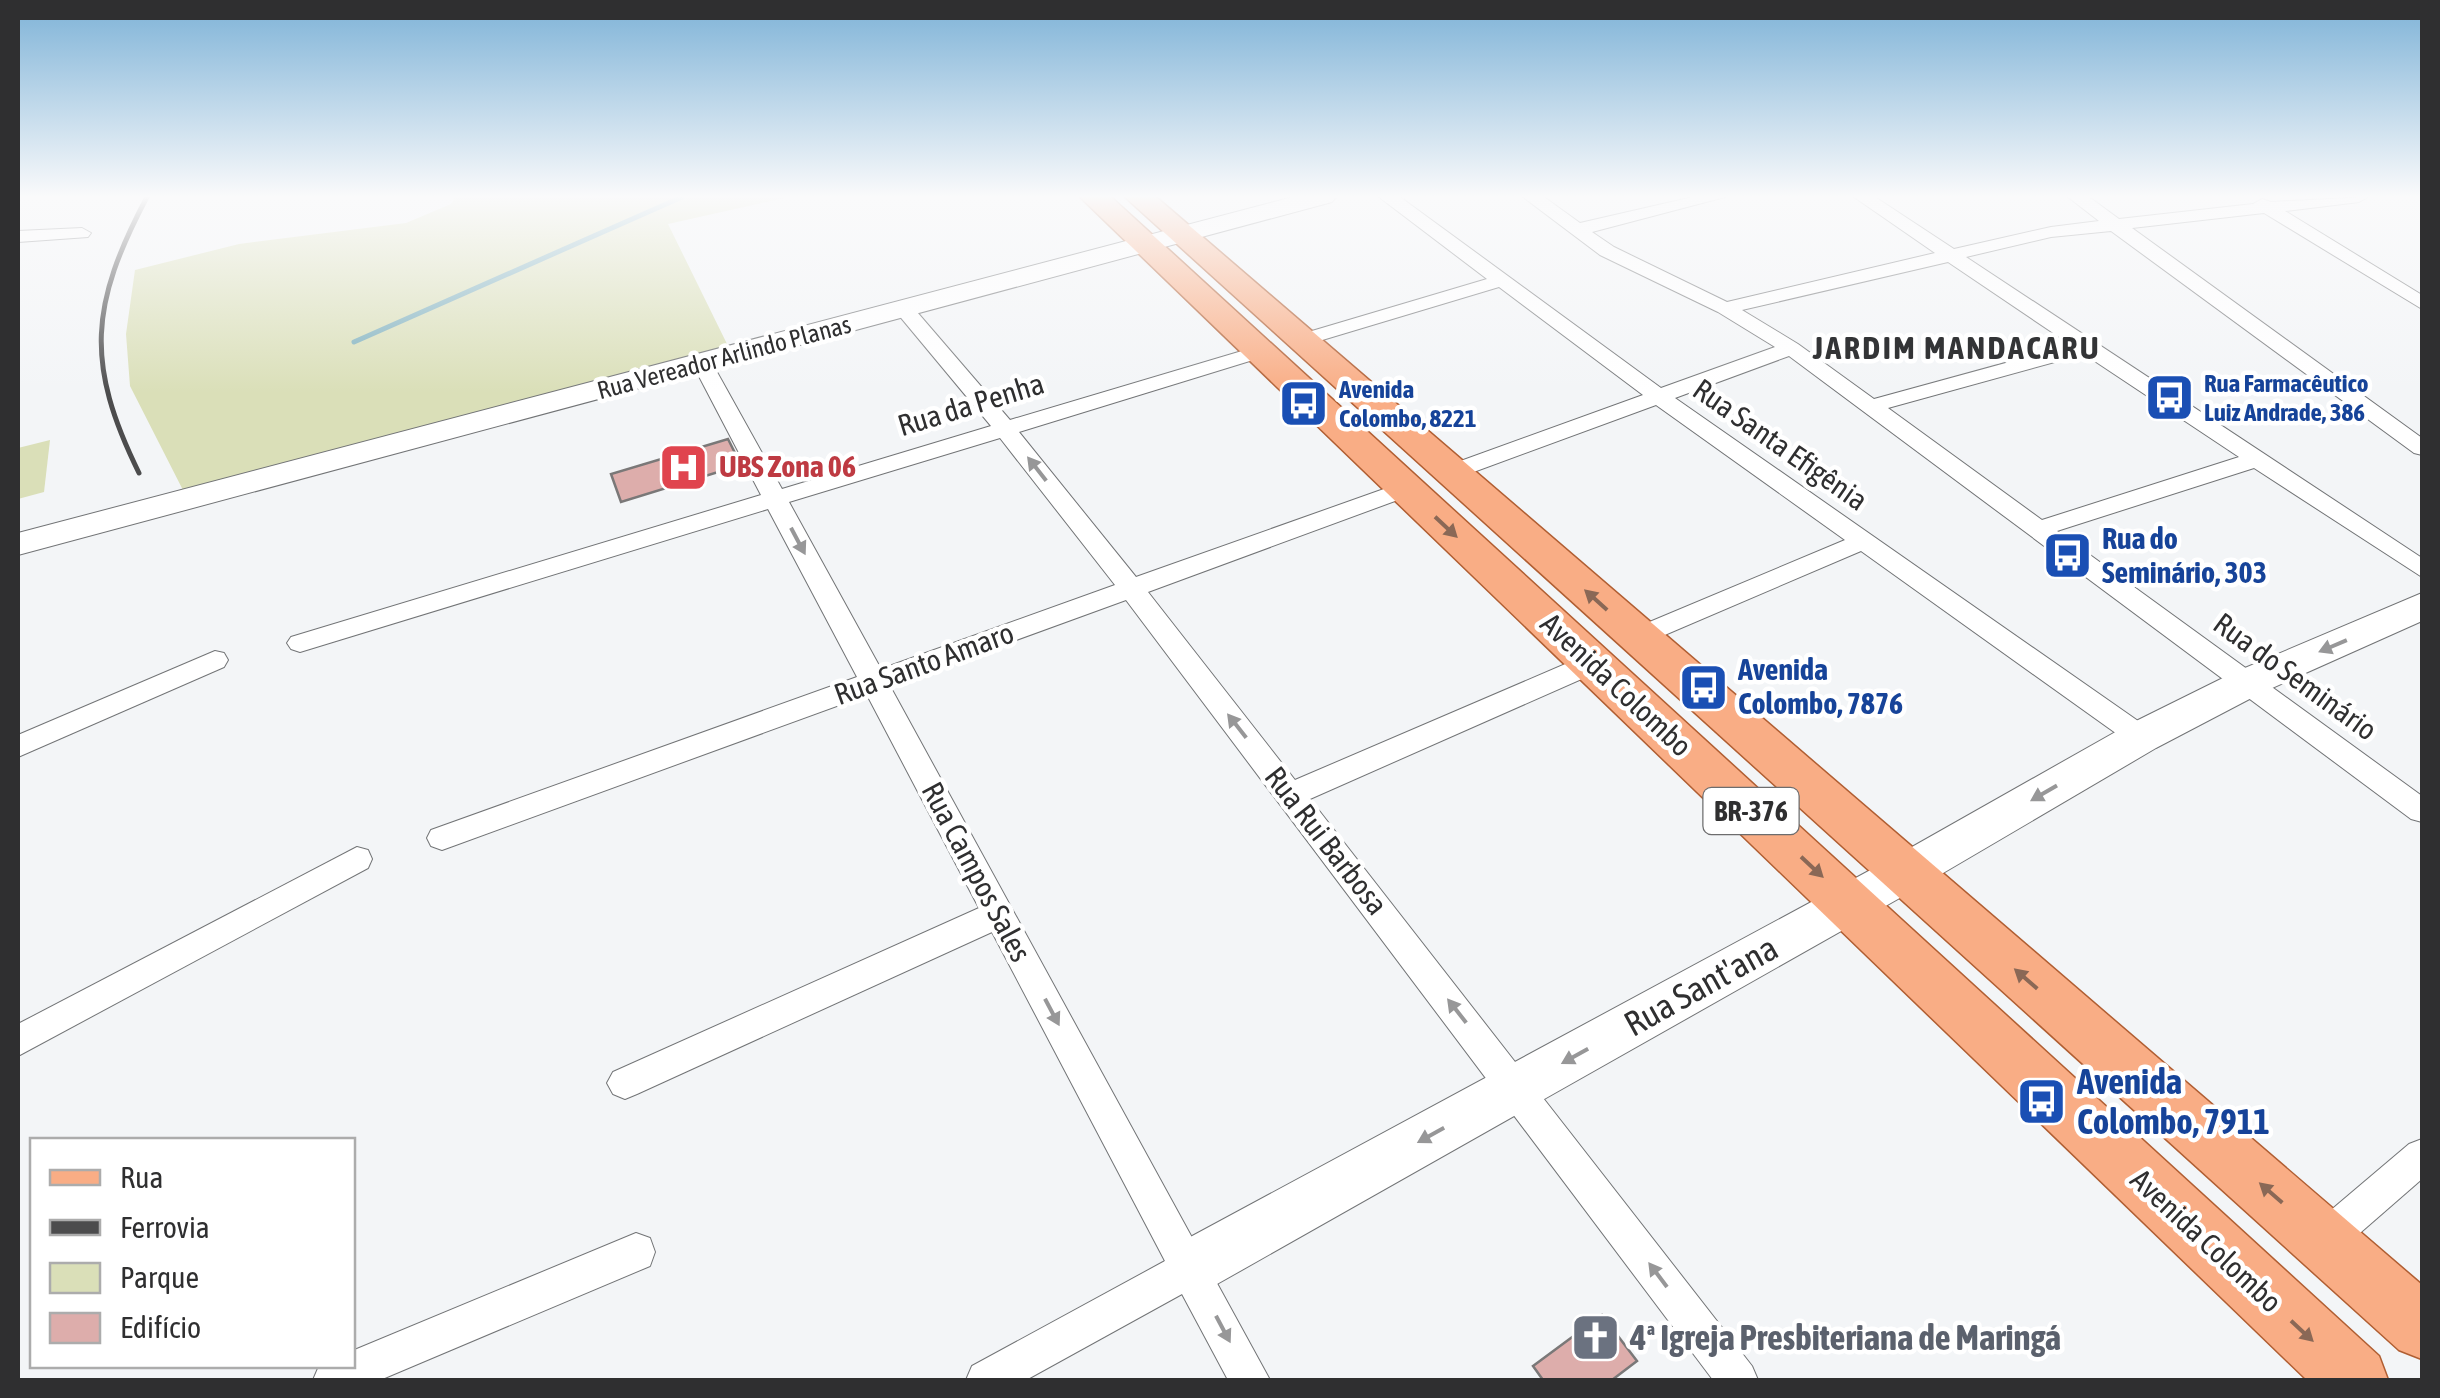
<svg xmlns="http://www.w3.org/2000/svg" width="2440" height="1398" font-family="'Asap Condensed',sans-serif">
<rect width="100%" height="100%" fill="#f3f5f7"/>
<g fill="#dadfb8">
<polygon points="455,197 789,197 668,224 729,348 187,498 130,386 126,334 135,270 239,244 406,223 451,204"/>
<polygon points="50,440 44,492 18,499 18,448"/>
</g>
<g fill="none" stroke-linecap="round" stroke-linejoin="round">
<polyline stroke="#7eb0bd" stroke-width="5" points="354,342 682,197"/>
</g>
<g fill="#ddadab" stroke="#7a7878" stroke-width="2.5">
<polygon points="728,439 741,465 621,502 611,474"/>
<polygon points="1602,1315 1637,1361 1612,1380 1543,1380 1533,1366"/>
</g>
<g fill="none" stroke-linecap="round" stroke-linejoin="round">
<defs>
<g id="street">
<path d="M1379,197h21l261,191 114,-41 -57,-35 -118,-57 -77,-58h21l36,26 113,-26h32l-133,35 22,15 113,55 208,-49 -81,-56h21l79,52 97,-22 48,-6 -31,-24h21l30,22 134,-15 9,-5 9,3 97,-5 -9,5 -74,9 137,84v14l-158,-96 -132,15 290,210v17l-8,-2 -303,-222 -60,6 -85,20 456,301v19l-168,-109 -197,63 365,265v26l-11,-3 -622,-463 -114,42 476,332 4,7 -4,7 -10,3 -10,-3 -270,-193 -215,92h-18l-4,-6 4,-6 217,-91 -189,-135 -196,72h-16l-4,-5 4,-5 199,-72 -144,-108 -190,57h-14v-8l192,-57zM1948,262l123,83 -197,54 -76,-55 -56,-34zM2084,354l155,103 -197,63 -154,-112z"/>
<polygon points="82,228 91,233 88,237 18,242 18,231"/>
<path d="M904,303l7,2 99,115 242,-72h14l3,4 -3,4 -247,76 117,145 262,-93h16l4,5 -4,5 -266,98 147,188 289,-124h18l4,7 -4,7 -292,129 442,567 6,14h-45l-587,-780 -236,86 380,694h-42l-46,-86 -156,86h-60l6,-14 193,-105 -173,-329 -355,162 -12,5 -12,-5 -6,-11 6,-11 366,-164 -112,-213 -414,151 -11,4 -11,-4 -4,-8 4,-8 426,-153 -89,-168 -468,143 -9,-3 -4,-6 4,-6 470,-142 -69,-132 3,-4 7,-2 10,6 70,126 209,-63 -94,-113 -3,-4zM1000,438l115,147 -234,84 -92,-167z"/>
<polygon points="215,651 224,653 228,660 224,667 18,757 18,735"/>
<polygon points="357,847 368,850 372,859 368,868 18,1056 18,1024"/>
<polygon points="2422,1139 2422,1179 2337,1253 2324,1259 2311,1253 2305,1240 2311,1227 2409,1144"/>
<polygon points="636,1233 650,1238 655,1252 650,1266 380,1380 313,1380 319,1366 352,1366 352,1351"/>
</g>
<g id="secondary">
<polygon points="1293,197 1336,197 1332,202 18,555 18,533"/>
<polygon points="2422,593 2422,621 2261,693 2156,748 1921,886 1210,1288 1190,1296 1170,1288 1162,1268 1170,1248 1889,860 2126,726 2233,673"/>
</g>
<g id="primary">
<polygon points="1080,197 1111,197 2379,1356 2388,1380 2307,1380"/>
<polygon points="1125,197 1156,197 2422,1285 2422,1359 2399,1350"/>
</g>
</defs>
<use href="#street" stroke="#727476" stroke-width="2"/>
<use href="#secondary" stroke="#727476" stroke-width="2"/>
<use href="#primary" stroke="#b05e32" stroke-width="3"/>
<use href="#street" fill="#fff" fill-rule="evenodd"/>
<use href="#secondary" fill="#fff" fill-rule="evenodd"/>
<use href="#primary" fill="#f9ad85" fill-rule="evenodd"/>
<path stroke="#4c4c4d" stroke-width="5" d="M139,473c-54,-110 -49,-168 8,-276"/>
</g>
<defs><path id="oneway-solid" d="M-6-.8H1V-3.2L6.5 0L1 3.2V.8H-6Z" transform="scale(2.5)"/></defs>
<g fill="#979798">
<use href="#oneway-solid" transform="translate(1037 469) rotate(-128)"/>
<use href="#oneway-solid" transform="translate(798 541) rotate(62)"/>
<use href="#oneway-solid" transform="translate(2333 646) rotate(157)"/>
<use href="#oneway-solid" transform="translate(1237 726) rotate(-128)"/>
<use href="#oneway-solid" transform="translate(2044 793) rotate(150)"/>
<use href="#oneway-solid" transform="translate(1457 1011) rotate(-128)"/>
<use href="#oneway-solid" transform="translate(1052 1012) rotate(62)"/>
<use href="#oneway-solid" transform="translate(1575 1056) rotate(151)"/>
<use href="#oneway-solid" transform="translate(1431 1135) rotate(151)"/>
<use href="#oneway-solid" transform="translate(1658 1275) rotate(-127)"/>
<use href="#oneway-solid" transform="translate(1223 1329) rotate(62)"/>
</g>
<g fill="#8a6856">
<use href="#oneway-solid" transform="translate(1446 527) rotate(43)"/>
<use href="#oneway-solid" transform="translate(1596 600) rotate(-138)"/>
<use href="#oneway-solid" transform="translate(1812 867) rotate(43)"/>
<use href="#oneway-solid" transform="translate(2026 979) rotate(-139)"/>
<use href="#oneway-solid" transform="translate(2271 1193) rotate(-139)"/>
<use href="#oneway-solid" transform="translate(2302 1331) rotate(43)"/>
</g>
<linearGradient id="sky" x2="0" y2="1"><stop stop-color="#7db2d7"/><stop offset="0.5" stop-color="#fafafb"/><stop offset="1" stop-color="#fafafb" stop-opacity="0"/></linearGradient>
<rect width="2440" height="393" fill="url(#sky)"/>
<defs>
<symbol id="bus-square" viewBox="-11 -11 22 22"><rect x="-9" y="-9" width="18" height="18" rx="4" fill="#1a4fb4" stroke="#fff"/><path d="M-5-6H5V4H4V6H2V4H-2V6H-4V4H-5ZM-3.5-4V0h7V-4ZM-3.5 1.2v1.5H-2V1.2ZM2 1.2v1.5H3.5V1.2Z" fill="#fff"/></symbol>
<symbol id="hospital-square" viewBox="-11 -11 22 22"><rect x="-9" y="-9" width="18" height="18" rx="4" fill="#e0444e" stroke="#fff"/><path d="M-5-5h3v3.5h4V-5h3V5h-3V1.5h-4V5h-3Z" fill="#fff"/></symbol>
<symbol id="church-square" viewBox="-11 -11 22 22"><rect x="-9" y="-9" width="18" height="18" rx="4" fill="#6b7280" stroke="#fff"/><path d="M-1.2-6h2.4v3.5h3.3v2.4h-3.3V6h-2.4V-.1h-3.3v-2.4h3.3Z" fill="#fff"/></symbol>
</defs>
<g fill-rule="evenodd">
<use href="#bus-square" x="2142" y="370" width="55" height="55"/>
<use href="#bus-square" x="1276" y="376" width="55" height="55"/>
<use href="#hospital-square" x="656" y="440" width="55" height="55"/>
<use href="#bus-square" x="2040" y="528" width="55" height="55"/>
<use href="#bus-square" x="1676" y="660" width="55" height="55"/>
<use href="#bus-square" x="2014" y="1074" width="55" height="55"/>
<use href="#church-square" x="1568" y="1310" width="55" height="55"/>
</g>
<g text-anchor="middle" stroke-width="9" stroke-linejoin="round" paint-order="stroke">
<g font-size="25" fill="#2f2f30" stroke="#fff">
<text transform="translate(724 357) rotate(-15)" y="9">Rua Vereador Arlindo Planas</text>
</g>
<g font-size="25" font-weight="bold" fill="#164399" stroke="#fff" text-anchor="start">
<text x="2204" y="392">Rua Farmacêutico<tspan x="2204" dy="29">Luiz Andrade, 386</tspan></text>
<text x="1339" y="398">Avenida<tspan x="1339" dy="29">Colombo, 8221</tspan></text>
</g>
<rect fill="#fff" stroke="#6d6d6e" stroke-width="2.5" x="1703.5" y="788" width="95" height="46" rx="8"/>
<g font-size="28" font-weight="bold" fill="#2f2f30">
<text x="1751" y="821">BR-376</text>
</g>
<g font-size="30" fill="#2f2f30" stroke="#fff">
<text transform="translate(971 405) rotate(-17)" y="10">Rua da Penha</text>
<text transform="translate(1780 445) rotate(35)" y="10">Rua Santa Efigênia</text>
<text transform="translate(924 664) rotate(-20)" y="10">Rua Santo Amaro</text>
<text transform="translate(2295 677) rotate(36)" y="10">Rua do Seminário</text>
<text transform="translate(1616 685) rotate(43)" y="10">Avenida Colombo</text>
<text transform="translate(1326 841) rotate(52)" y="10">Rua Rui Barbosa</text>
<text transform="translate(976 872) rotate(62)" y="10">Rua Campos Sales</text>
<text transform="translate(2206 1241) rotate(43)" y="10">Avenida Colombo</text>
</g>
<g font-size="30" font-weight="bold" fill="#be3a42" stroke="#fff" text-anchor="start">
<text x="719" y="477">UBS Zona 06</text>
</g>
<g font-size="30" font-weight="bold" fill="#164399" stroke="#fff" text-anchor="start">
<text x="2102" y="549">Rua do<tspan x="2102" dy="34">Seminário, 303</tspan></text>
<text x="1738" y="680">Avenida<tspan x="1738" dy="34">Colombo, 7876</tspan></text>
</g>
<g font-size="32" font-weight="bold" letter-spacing="2.5" fill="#333436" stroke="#fff">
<text x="1957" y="359">JARDIM MANDACARU</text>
</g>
<g font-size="35" fill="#2f2f30" stroke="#fff">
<text transform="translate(1701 986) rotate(-29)" y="12">Rua Sant'ana</text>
</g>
<g font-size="35" font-weight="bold" fill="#164399" stroke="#fff" text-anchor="start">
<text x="2077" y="1094">Avenida<tspan x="2077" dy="40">Colombo, 7911</tspan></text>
</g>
<g font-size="35" font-weight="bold" fill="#5b616d" stroke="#fff" text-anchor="start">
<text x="1630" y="1350">4ª Igreja Presbiteriana de Maringá</text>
</g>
</g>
<rect width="2440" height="1398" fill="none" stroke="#2f2f30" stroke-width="40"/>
<rect x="30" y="1138" width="325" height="230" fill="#ffffff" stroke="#acacac" stroke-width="2.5"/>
<rect x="50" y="1170" width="50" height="15" fill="#f9ad85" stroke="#acacac" stroke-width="2.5"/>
<text x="120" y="1188" font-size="30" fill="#2f2f30">Rua</text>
<rect x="50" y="1220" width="50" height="15" fill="#4c4c4d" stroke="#acacac" stroke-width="2.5"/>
<text x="120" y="1238" font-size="30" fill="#2f2f30">Ferrovia</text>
<rect x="50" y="1263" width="50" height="30" fill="#dadfb8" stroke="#acacac" stroke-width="2.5"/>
<text x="120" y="1288" font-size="30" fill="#2f2f30">Parque</text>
<rect x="50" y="1313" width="50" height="30" fill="#ddadab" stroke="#acacac" stroke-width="2.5"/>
<text x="120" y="1338" font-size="30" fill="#2f2f30">Edifício</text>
</svg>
